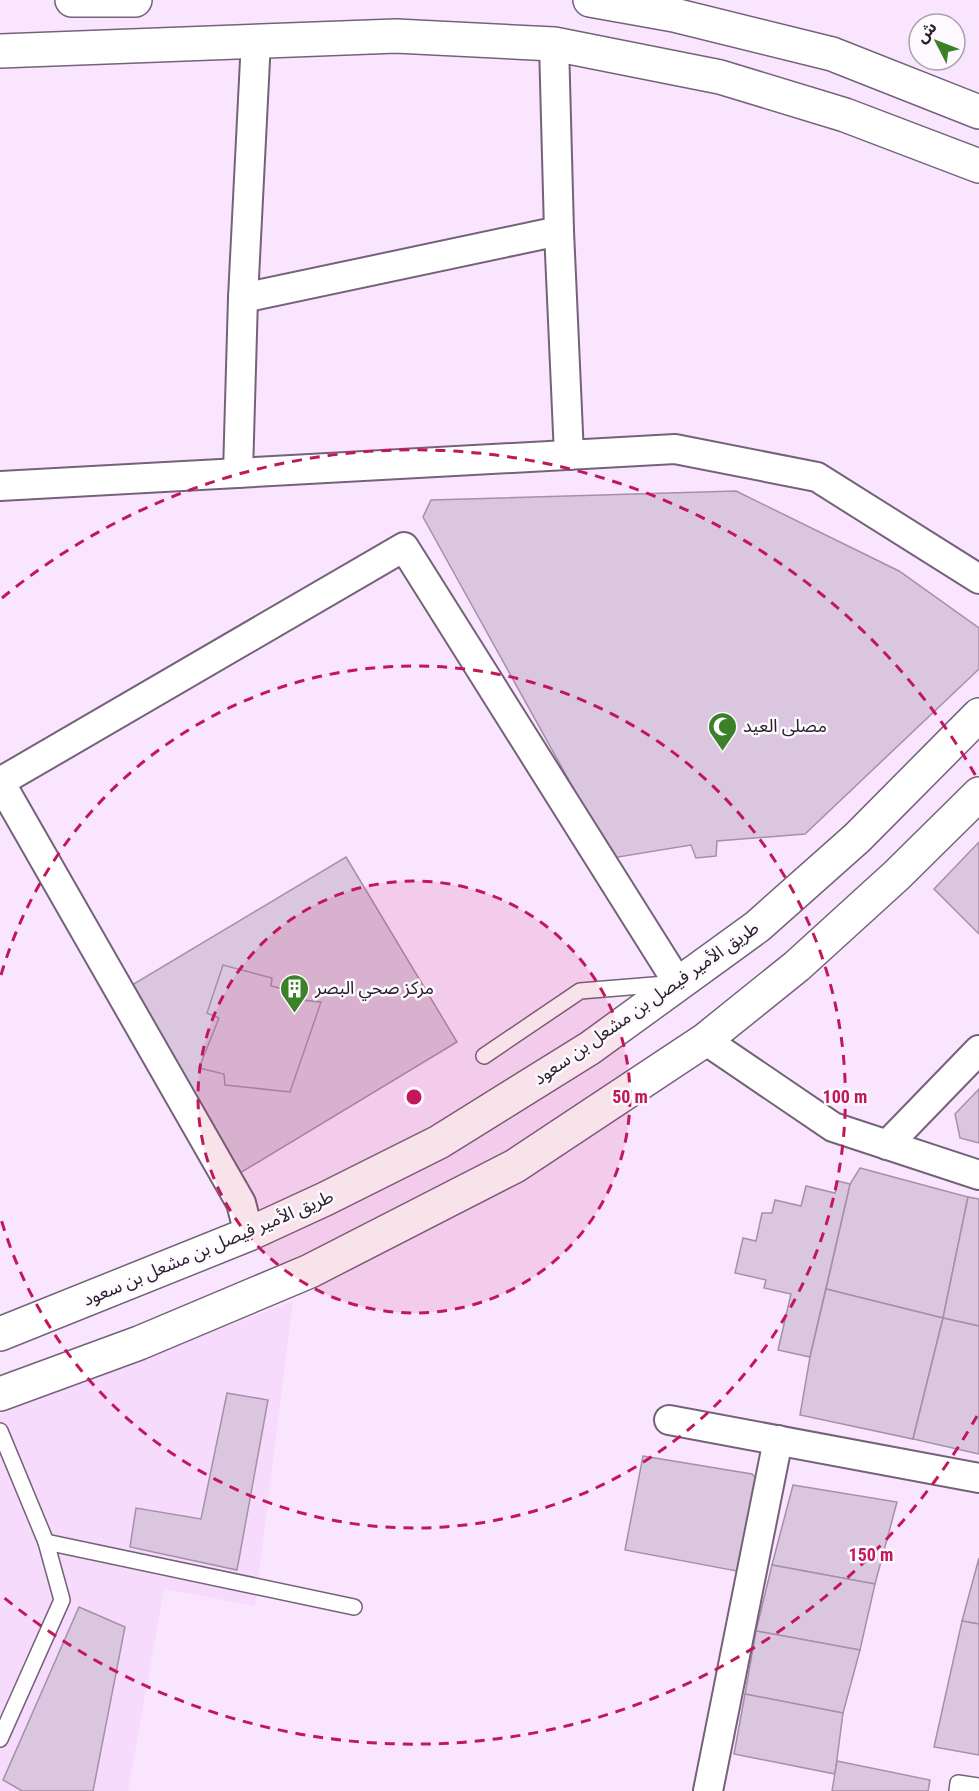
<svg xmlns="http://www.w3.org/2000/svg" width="979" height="1791" font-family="'Roboto Condensed','Noto Sans Arabic',sans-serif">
<rect width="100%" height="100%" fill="#fae5ff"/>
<polygon fill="#f6dbfc" points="293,1301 255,1606 164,1589 128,1791 0,1791 0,1413"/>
<g fill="#dbc6e0" stroke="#a590a9" stroke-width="1.5">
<polygon points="736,491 899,571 979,628 979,669 805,834 717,841 716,856 696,858 691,845 612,858 423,517 431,500"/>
<polygon points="979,842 979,934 934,889"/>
<polygon points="346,857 457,1042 235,1176 132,985"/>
<polygon points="223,965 272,978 271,986 304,994 301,1000 321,1002 290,1092 225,1085 224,1074 199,1068 219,1018 207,1013"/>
<polygon points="979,1089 979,1143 960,1138 955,1114"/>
<polygon points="860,1168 968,1197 943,1318 826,1289 850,1184"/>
<polygon points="838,1181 850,1184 810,1357 778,1350 791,1294 764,1288 766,1280 735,1273 743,1238 756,1241 762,1213 772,1213 775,1200 801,1206 806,1186 835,1193"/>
<polygon points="968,1197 979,1199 979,1326 943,1318"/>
<polygon points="826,1289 943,1318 913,1439 800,1415 810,1357"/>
<polygon points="943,1318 979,1326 979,1454 913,1439"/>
<polygon points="227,1393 268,1400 237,1570 130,1547 136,1508 201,1519"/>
<polygon points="643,1456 752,1474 764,1487 747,1573 625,1550"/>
<polygon points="793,1485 897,1502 875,1584 772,1565"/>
<polygon points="979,1558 979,1624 962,1621"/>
<polygon points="772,1565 875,1584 860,1650 756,1631"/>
<polygon points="79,1607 125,1627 93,1791 22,1791 3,1780"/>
<polygon points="962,1621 979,1624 979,1755 934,1747"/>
<polygon points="756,1631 860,1650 843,1713 745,1694"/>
<polygon points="745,1694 843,1713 835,1774 734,1754"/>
<polygon points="837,1761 930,1780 928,1791 832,1791"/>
</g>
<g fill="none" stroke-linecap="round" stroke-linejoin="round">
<defs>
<g id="lane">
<polyline points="484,1056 580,991 666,984"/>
<polyline points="0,1431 46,1542 62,1600 0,1739"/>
<polyline points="46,1542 354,1607"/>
<polyline points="957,1791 958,1783 979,1786"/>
</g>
<g id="street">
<polyline points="554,44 559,231 569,455"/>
<polyline points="243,298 559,231"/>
<polyline points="238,473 243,298 256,40"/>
<polyline points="0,486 675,449 817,477 979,579"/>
<polyline points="0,782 404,547 678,983"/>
<polyline points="0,782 241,1203 249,1234"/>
<polyline points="705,1040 833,1127 979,1175"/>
<polyline points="887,1145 979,1050"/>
<polyline points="669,1420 979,1478"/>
<polyline points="708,1791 778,1440"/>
</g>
<g id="secondary">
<polyline points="72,0 135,0"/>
<polyline points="590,0 674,15 832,54 979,112"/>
<polyline points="0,51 396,36 554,44 720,77 845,115 979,166"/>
<polyline points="0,1334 249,1234 325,1199 439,1142 590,1048 758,926 857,838 979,715"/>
<polyline points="0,1394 139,1343 310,1271 515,1166 705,1040 797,966 897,875 979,794"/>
</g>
</defs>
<use href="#lane" stroke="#756279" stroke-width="18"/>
<use href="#street" stroke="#756279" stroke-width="32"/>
<use href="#secondary" stroke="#756279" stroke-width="36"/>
<use href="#lane" stroke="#fff" stroke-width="15"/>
<use href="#street" stroke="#fff" stroke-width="28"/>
<use href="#secondary" stroke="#fff" stroke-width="33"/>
</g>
<circle cx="414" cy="1097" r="216" fill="#c2185b" fill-opacity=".12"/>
<g fill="none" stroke="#c2185b" stroke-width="3" stroke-dasharray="10 8">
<circle cx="414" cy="1097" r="216"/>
<path d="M1 975A431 431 0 1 1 1 1219"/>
<path d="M977 1416A647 647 0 0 1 2 1596M2 598A647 647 0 0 1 977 778"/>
</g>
<defs>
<symbol id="mosque-pin" viewBox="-11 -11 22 30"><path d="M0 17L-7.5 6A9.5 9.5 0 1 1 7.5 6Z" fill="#3a8127" stroke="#fdf9fe"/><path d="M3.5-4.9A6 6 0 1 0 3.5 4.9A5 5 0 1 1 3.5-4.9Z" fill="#fff"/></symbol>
<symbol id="building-pin" viewBox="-11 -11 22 30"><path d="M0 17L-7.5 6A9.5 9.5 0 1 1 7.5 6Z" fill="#3a8127" stroke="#fdf9fe"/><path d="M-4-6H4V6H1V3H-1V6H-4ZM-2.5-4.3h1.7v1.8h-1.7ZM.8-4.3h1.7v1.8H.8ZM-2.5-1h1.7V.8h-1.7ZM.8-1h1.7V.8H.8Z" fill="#fff"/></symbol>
</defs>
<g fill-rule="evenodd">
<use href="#mosque-pin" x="706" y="710" width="33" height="45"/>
<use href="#building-pin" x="278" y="972" width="33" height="45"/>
</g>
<g text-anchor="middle" stroke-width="5" stroke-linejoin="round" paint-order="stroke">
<g font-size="18" fill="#28202a" stroke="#fdf9fe" text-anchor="start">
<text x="743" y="732">مصلى العيد</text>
<text x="315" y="994">مركز صحي البصر</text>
</g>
<g font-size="18" fill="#28202a" stroke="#fdf9fe">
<text transform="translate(646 1003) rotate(-35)" y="6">طريق الأمير فيصل بن مشعل بن سعود</text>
<text transform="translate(208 1248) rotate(-23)" y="6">طريق الأمير فيصل بن مشعل بن سعود</text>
</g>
</g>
<circle cx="414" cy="1097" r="9" fill="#c2185b" stroke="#fdf9fe" stroke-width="3"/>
<g font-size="18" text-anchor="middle" font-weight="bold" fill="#c2185b" stroke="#fdf9fe" stroke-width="5" stroke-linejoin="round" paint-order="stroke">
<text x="630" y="1103">50 m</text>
<text x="845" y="1103">100 m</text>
<text x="871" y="1561">150 m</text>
</g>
<g transform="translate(937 42) rotate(312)"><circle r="28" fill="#fdf9fe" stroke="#a8a2a9" stroke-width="1.5"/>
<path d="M0-4.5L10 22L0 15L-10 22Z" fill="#3a8127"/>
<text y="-9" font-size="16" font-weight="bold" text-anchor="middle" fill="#28202a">ش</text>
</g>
</svg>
